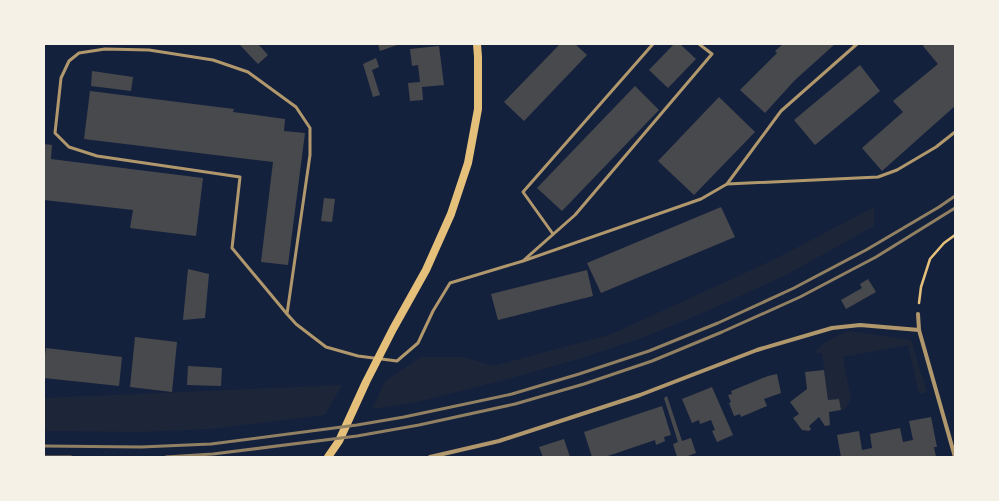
<svg xmlns="http://www.w3.org/2000/svg" width="999" height="501" font-family="Lora,serif">
<rect width="100%" height="100%" fill="#14213d"/>
<g fill="#1d2539">
<polygon points="874,207 874,226 788,274 712,309 644,337 575,360 508,379 413,403 372,409 385,381 421,357 464,357 493,366 609,335 771,261"/>
<path d="M850,331l61,9 16,52 -8,2 -11,-49 -65,12 8,42 -6,10 -4,1 -2,-11 -11,1 -6,-47h-7c5,-9 25,-20 35,-22z"/>
<polygon points="342,385 325,415 210,429 141,432 44,431 44,398"/>
</g>
<g fill="#48494c">
<polygon points="239,44 258,44 268,55 258,64"/>
<polygon points="378,44 400,44 380,51"/>
<polygon points="560,44 575,44 587,55 524,121 504,102"/>
<polygon points="674,44 680,44 696,59 668,88 649,70"/>
<polygon points="783,44 835,44 795,80 765,113 740,90 777,53 775,51"/>
<polygon points="925,44 955,44 955,106 882,171 862,148 903,112 893,101 938,64 923,46"/>
<polygon points="439,46 444,85 422,87 423,100 410,101 408,83 420,82 418,65 412,66 410,49"/>
<polygon points="376,58 379,67 372,70 380,95 373,97 363,64"/>
<polygon points="860,65 880,91 815,145 794,120"/>
<polygon points="92,71 133,77 131,91 91,86"/>
<polygon points="635,86 659,110 562,211 537,188"/>
<polygon points="90,91 234,109 233,112 285,119 284,131 305,133 288,265 261,262 273,162 84,139"/>
<polygon points="719,97 755,132 694,195 658,161"/>
<polygon points="44,144 52,145 51,159 203,178 196,236 130,228 133,210 44,200"/>
<polygon points="324,198 335,199 332,222 321,221"/>
<polygon points="721,207 735,237 601,293 587,263"/>
<polygon points="188,269 209,274 205,318 183,320"/>
<polygon points="587,270 593,296 498,320 491,294"/>
<polygon points="868,279 876,292 846,309 841,300 862,288 860,284"/>
<polygon points="135,337 177,342 172,392 130,387"/>
<polygon points="46,348 122,357 119,386 44,378 44,362"/>
<polygon points="188,366 222,368 221,386 187,385"/>
<polygon points="824,370 828,400 839,399 841,410 829,412 830,425 825,426 819,417 809,426 811,429 809,431 802,430 793,418 799,414 790,402 807,389 805,372"/>
<polygon points="777,374 781,393 764,399 767,406 741,417 740,414 734,416 729,403 731,402 728,395 732,394 731,391 768,376"/>
<polygon points="712,387 733,435 717,442 712,431 715,430 711,420 700,424 699,420 692,423 682,399"/>
<polygon points="667,396 682,441 691,438 696,453 688,456 688,457 677,457 673,444 678,442 664,398"/>
<polygon points="662,406 671,435 664,437 665,441 656,445 655,440 605,457 592,457 584,432"/>
<polygon points="931,417 937,447 934,447 936,457 841,457 837,435 859,431 862,450 872,448 870,434 900,428 903,442 913,440 909,421"/>
<polygon points="564,439 570,457 543,457 539,447"/>
</g>
<g fill="none" stroke-linecap="round" stroke-linejoin="round">
<polyline stroke="#e5c07b" stroke-width="2.5" points="919,303 921,287 930,259 944,243 955,235"/>
<g stroke="#b1986c" stroke-width="3">
<polyline points="727,184 878,177 897,170 936,147 955,132"/>
<polyline points="553,234 523,192 653,44"/>
<polyline points="524,260 575,215 712,54 699,44"/>
<polyline points="287,314 310,155 310,128 296,107 248,72 213,60 149,50 105,49 79,53 69,61 61,78 55,133 69,147 97,156 240,177 232,248 287,314 296,324 326,347 358,356 397,361 418,343 433,311 450,283 523,261 701,199 727,184 781,111 857,44"/>
</g>
<g stroke="#b1986c" stroke-width="4">
<polyline points="918,314 919,330 955,457"/>
<polyline points="430,457 499,441 640,395 757,350 832,328 860,325 919,330"/>
</g>
<polyline stroke="#e5c07b" stroke-width="8" points="328,457 339,441 366,382 393,329 426,270 451,214 468,163 478,109 478,57 477,44"/>
<g stroke="#918062" stroke-width="3">
<polyline points="44,446 141,447 211,444 357,425 404,417 512,394 579,374 649,351 718,323 794,288 866,250 939,207 955,196"/>
<polyline points="44,457 71,457"/>
<polyline points="166,457 213,454 357,436 419,425 515,404 584,384 652,361 722,332 800,297 876,257 955,208"/>
</g>
</g>
<rect width="999" height="501" fill="none" stroke="#f6f1e7" stroke-width="90"/>
</svg>
